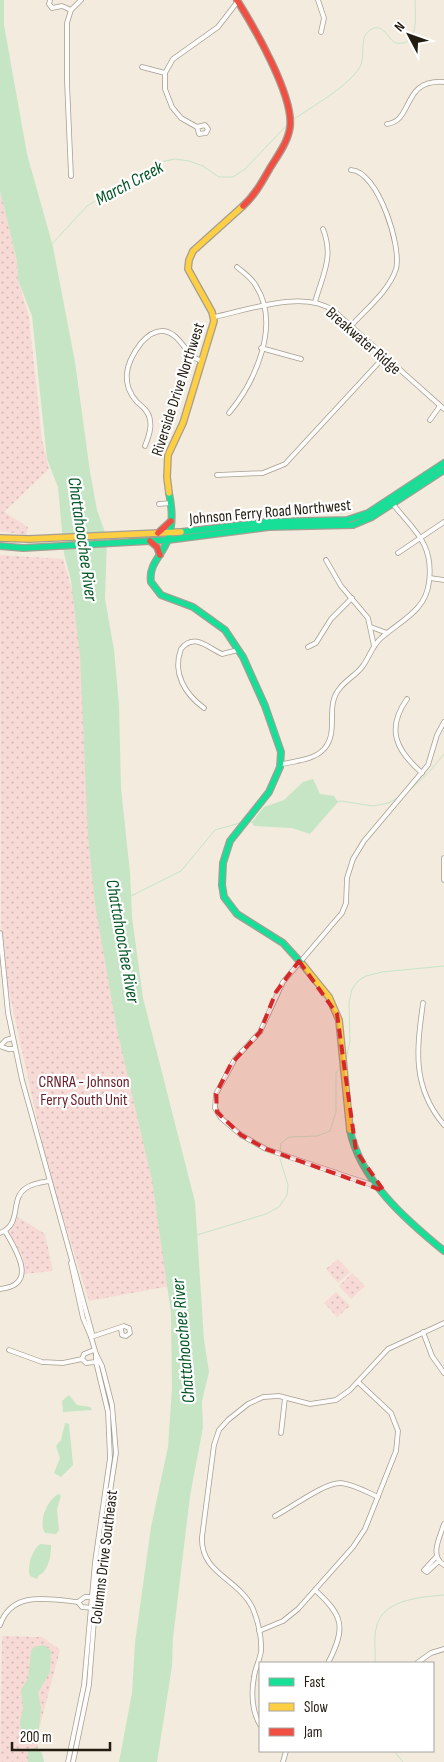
<svg xmlns="http://www.w3.org/2000/svg" width="444" height="1762" font-family="'Sofia Sans Condensed',sans-serif">
<defs>
<pattern id="park-dots" width="8" height="8" patternUnits="userSpaceOnUse" patternTransform="scale(1.25)"><rect width="8" height="8" fill="#f7dad5"/><path d="M2 2h.1M6 6h.1" fill="none" stroke="#d3bbb6" stroke-width="1.8" stroke-linecap="round"/></pattern>
</defs>
<rect width="100%" height="100%" fill="#f3ebdd"/>
<g fill="url(#park-dots)">
<polygon points="0,191 17,261 18,280 29,317 42,440 49,469 4,512 28,527 26,535 0,531"/>
<polygon points="0,555 63,559 78,609 139,1092 170,1286 89,1301 47,1165 8,987 1,927"/>
<polygon points="18,1217 45,1234 53,1271 24,1274 23,1257 9,1234"/>
<polygon points="338,1259 350,1272 338,1283 326,1269"/>
<polygon points="352,1273 365,1286 351,1299 339,1286"/>
<polygon points="336,1292 350,1306 337,1317 324,1303"/>
<polygon points="2,1636 42,1637 60,1650 39,1729 37,1762 0,1762"/>
</g>
<g fill="#c5e5c5">
<polygon points="0,0 4,0 4,25 27,154 53,247 75,362 90,472 97,510 107,538 105,599 114,650 119,705 121,788 130,873 132,917 143,998 195,1202 204,1340 209,1372 202,1401 203,1427 190,1496 173,1638 172,1666 157,1762 119,1762 132,1693 135,1643 151,1527 168,1447 172,1388 171,1313 152,1180 117,1030 95,904 88,836 80,655 71,581 64,553 58,487 47,459 32,316 18,280 17,261 0,191"/>
<polygon points="313,779 320,794 334,796 338,802 310,834 292,828 254,826 252,822 264,807 284,800 303,782"/>
<polygon points="69,1395 77,1405 90,1407 92,1410 63,1412 62,1401"/>
<polygon points="65,1423 69,1424 73,1465 61,1477 54,1473 60,1458 56,1446 61,1440"/>
<path d="M58,1494l3,2 -4,13 2,21 -3,4 -11,-1c-7,-12 2,-32 13,-39z"/>
<path d="M40,1544l11,1c0,8 -1,18 -6,25 -3,5 -6,3 -8,9l-7,-3c-3,-10 2,-26 10,-32z"/>
<polygon points="44,1645 51,1651 50,1672 38,1693 41,1708 38,1738 35,1743 21,1737 20,1722 23,1708 21,1690 28,1679 31,1651 34,1647"/>
<polygon points="36,1747 42,1753 44,1762 28,1762 28,1751"/>
</g>
<g fill="none" stroke-linecap="round" stroke-linejoin="round">
<g stroke="#c5e5c5" stroke-width="1">
<path d="M293,120c19,-14 55,-33 67,-53 6,-12 -2,-32 12,-38 12,-6 15,10 24,14 24,4 19,-28 19,-43"/>
<polyline points="52,244 87,206 160,162 175,159 189,161 203,166 219,177 233,177 245,169 287,125"/>
<polyline points="410,790 430,771 444,754"/>
<polyline points="338,802 341,801 373,806 388,803 398,798"/>
<polyline points="248,822 252,822"/>
<polyline points="131,896 181,871 215,830 240,823"/>
<polyline points="345,1065 350,1041 349,1003 352,989 358,981 366,976 382,972 444,966"/>
<polyline points="280,1151 281,1143 289,1137 317,1136 330,1131 336,1112 336,1073 341,1067"/>
<polyline points="197,1235 266,1214 279,1207 287,1195 288,1185 280,1159"/>
<path d="M375,1663c1,-13 -2,-26 2,-38 7,-26 45,-28 67,-30"/>
<polyline points="394,1751 403,1762"/>
</g>
<defs>
<g id="street">
<polyline points="50,0 49,4 52,8 62,6 71,10"/>
<polyline points="318,0 324,18 321,32"/>
<polyline points="142,67 165,73"/>
<path d="M387,124c27,-3 14,-45 57,-42"/>
<polyline points="197,127 205,125 208,129 206,133 199,134 197,127 181,118 172,107 165,89 165,73 173,59 218,27 238,1"/>
<polyline points="71,176 67,82 67,23 71,10 81,0"/>
<path d="M315,302c8,-28 19,-45 8,-73"/>
<path d="M214,317c34,-7 90,-28 120,-6l110,98"/>
<path d="M351,326c14,-16 38,-35 45,-57 6,-22 -18,-98 -45,-99"/>
<polyline points="261,348 301,359"/>
<path d="M229,413c26,-31 52,-88 27,-127 -4,-8 -12,-13 -19,-19"/>
<polyline points="430,420 440,406"/>
<path d="M145,446c3,-8 7,-17 5,-26 -1,-8 -7,-13 -13,-18 -18,-20 -10,-41 4,-59 6,-7 13,-13 23,-12 18,3 21,26 38,30"/>
<polyline points="217,475 263,473 285,464 384,357"/>
<polyline points="159,504 171,503"/>
<polyline points="398,553 444,522"/>
<polyline points="326,560 341,586 368,618 374,646"/>
<polyline points="430,578 444,580"/>
<polyline points="371,627 387,633"/>
<polyline points="308,647 316,643 331,619 352,598"/>
<path d="M407,699c-22,31 -10,52 15,74"/>
<path d="M204,708c-19,-14 -32,-35 -23,-59 13,-17 27,-1 41,5l16,-4"/>
<path d="M282,764c14,-3 32,-4 42,-15 16,-18 0,-43 16,-61 6,-8 16,-13 22,-21 7,-9 10,-21 19,-29 19,-17 45,-27 48,-56 5,-39 -15,-51 -37,-79"/>
<polyline points="444,858 444,880"/>
<polyline points="0,933 8,1013 22,1080 92,1333 91,1337 96,1354"/>
<path d="M423,1003c-6,45 -12,83 21,122"/>
<polyline points="0,1046 6,1040 13,1038"/>
<polyline points="0,1046 8,1049 15,1049"/>
<polyline points="378,1187 266,1149 241,1135 221,1118 215,1108 216,1094 235,1059 260,1032 283,982 342,913 346,903 347,878 353,859 364,841 428,765 437,735 444,722"/>
<path d="M0,1233c23,-9 9,-34 26,-45 7,-5 16,-6 23,-7"/>
<polyline points="71,1263 83,1318 91,1337"/>
<path d="M0,1289c39,-4 16,-39 5,-58"/>
<polyline points="423,1332 432,1356 444,1373"/>
<polyline points="91,1337 124,1326 129,1328 130,1333 126,1336 122,1335 121,1329"/>
<polyline points="9,1350 42,1362 63,1363 82,1359 84,1354 94,1350"/>
<polyline points="82,1359 86,1363 96,1362"/>
<polyline points="281,1433 285,1398"/>
<path d="M275,1516c16,-8 50,-34 66,-33 12,1 26,9 37,14"/>
<path d="M444,1524c-4,13 -15,32 0,41"/>
<polyline points="436,1557 424,1570 427,1572 439,1561"/>
<path d="M315,1590c29,26 31,38 13,73"/>
<polyline points="78,1602 82,1607 93,1608"/>
<path d="M0,1625c12,-35 49,-26 78,-23l7,-5h7"/>
<polyline points="259,1631 283,1621 298,1609 353,1547 365,1529 396,1451 398,1431 391,1413 358,1382"/>
<polyline points="417,1663 431,1653 444,1649"/>
<path d="M260,1725c-8,-14 -9,-31 -6,-48 1,-9 6,-17 7,-26 1,-13 -3,-30 -8,-42 -13,-30 -53,-35 -51,-72l12,-92 5,-15 9,-10 20,-16 15,-7 16,-1 31,8 26,-4 14,-10 38,-41 56,-26"/>
<polyline points="68,1762 84,1685 95,1562 110,1458 108,1412 96,1362 96,1354 102,1366 112,1405 116,1453 98,1570 89,1685 73,1762"/>
<polyline points="283,1762 286,1751"/>
</g>
<g id="fast">
<path d="M169,493c3,14 4,32 -1,46 -5,16 -20,25 -17,43l10,13 32,12 32,23 18,27 22,49 16,46 -1,15 -11,25 -39,49 -7,22 -1,22 2,12 13,17 46,29 20,22"/>
<polyline points="181,532 266,522 347,520 368,513 444,463"/>
<polyline points="0,546 23,548 168,540 269,527 353,525 372,517 444,470"/>
<path d="M350,1130c10,50 56,90 94,121"/>
</g>
<g id="slow">
<polyline points="169,493 167,477 168,455 183,423 214,321 212,312 188,269 189,260 193,251 243,206"/>
<polyline points="0,538 29,539 181,532"/>
<polyline points="303,965 329,997 339,1020 350,1130"/>
</g>
<g id="jam">
<path d="M237,0c17,27 57,96 53,127 -2,15 -12,28 -20,41 -8,14 -15,27 -27,38"/>
<polyline points="158,533 171,521"/>
<polyline points="150,541 157,547 160,555"/>
</g>
</defs>
<use href="#street" stroke="#a59e92" stroke-width="5.5"/>
<use href="#fast" stroke="#a59e92" stroke-width="8"/>
<use href="#slow" stroke="#a59e92" stroke-width="8"/>
<use href="#jam" stroke="#a59e92" stroke-width="8"/>
<use href="#street" stroke="#fdfcfa" stroke-width="4"/>
<use href="#fast" stroke="#16e098" stroke-width="5.5"/>
<use href="#slow" stroke="#ffcf43" stroke-width="5.5"/>
<use href="#jam" stroke="#f24e42" stroke-width="5.5"/>
</g>
<path fill="#d62828" fill-opacity="0.2" stroke="#d62828" stroke-width="4" stroke-dasharray="10 6" stroke-linejoin="round" d="M299,961l38,53 19,137 28,40 -118,-42 -25,-14 -24,-23 -1,-18 15,-30 29,-32 16,-40z"/>
<g text-anchor="middle" stroke-width="4.5" stroke-linejoin="round" paint-order="stroke">
<g font-size="16" fill="#231d11" stroke="#fff">
<text transform="translate(364 340) rotate(41)" y="6">Breakwater Ridge</text>
<text transform="translate(177 389) rotate(-72)" y="6">Riverside Drive Northwest</text>
<text transform="translate(270 511) rotate(-5)" y="6">Johnson Ferry Road Northwest</text>
<text transform="translate(103 1557) rotate(-83)" y="6">Columns Drive Southeast</text>
</g>
<g font-size="16" fill="#6b212b" stroke="#fff">
<text x="84" y="1087">CRNRA - Johnson<tspan x="84" dy="18">Ferry South Unit</tspan></text>
</g>
<g font-size="18" font-style="italic" fill="#045524" stroke="#fff">
<text transform="translate(129 183) rotate(-28)" y="6">March Creek</text>
<text transform="translate(83 539) rotate(82)" y="6">Chattahoochee River</text>
<text transform="translate(123 941) rotate(80)" y="6">Chattahoochee River</text>
<text transform="translate(183 1341) rotate(-95)" y="6">Chattahoochee River</text>
</g>
</g>
<rect x="259" y="1662" width="175" height="90" fill="#ffffff" stroke="#a7a5a0"/>
<rect x="269" y="1678" width="25" height="8" fill="#16e098" stroke="#a7a5a0"/>
<text x="304" y="1687" font-size="15" fill="#231d11">Fast</text>
<rect x="269" y="1703" width="25" height="8" fill="#ffcf43" stroke="#a7a5a0"/>
<text x="304" y="1712" font-size="15" fill="#231d11">Slow</text>
<rect x="269" y="1728" width="25" height="8" fill="#f24e42" stroke="#a7a5a0"/>
<text x="304" y="1737" font-size="15" fill="#231d11">Jam</text>
<g transform="translate(409 35) rotate(311)" stroke="#ffffff" stroke-width="4" paint-order="stroke">
<path d="M0-4L9 19L0 12L-9 19Z" fill="#231d11"/>
<text y="-8" font-size="14" font-weight="bold" text-anchor="middle" fill="#231d11">N</text>
</g>
<path d="M12 1742v8h98v-8" fill="none" stroke="#231d11" stroke-width="2.5"/>
<text x="20" y="1742" font-size="15" fill="#231d11" stroke="#ffffff" stroke-width="4" paint-order="stroke">200 m</text>
</svg>
